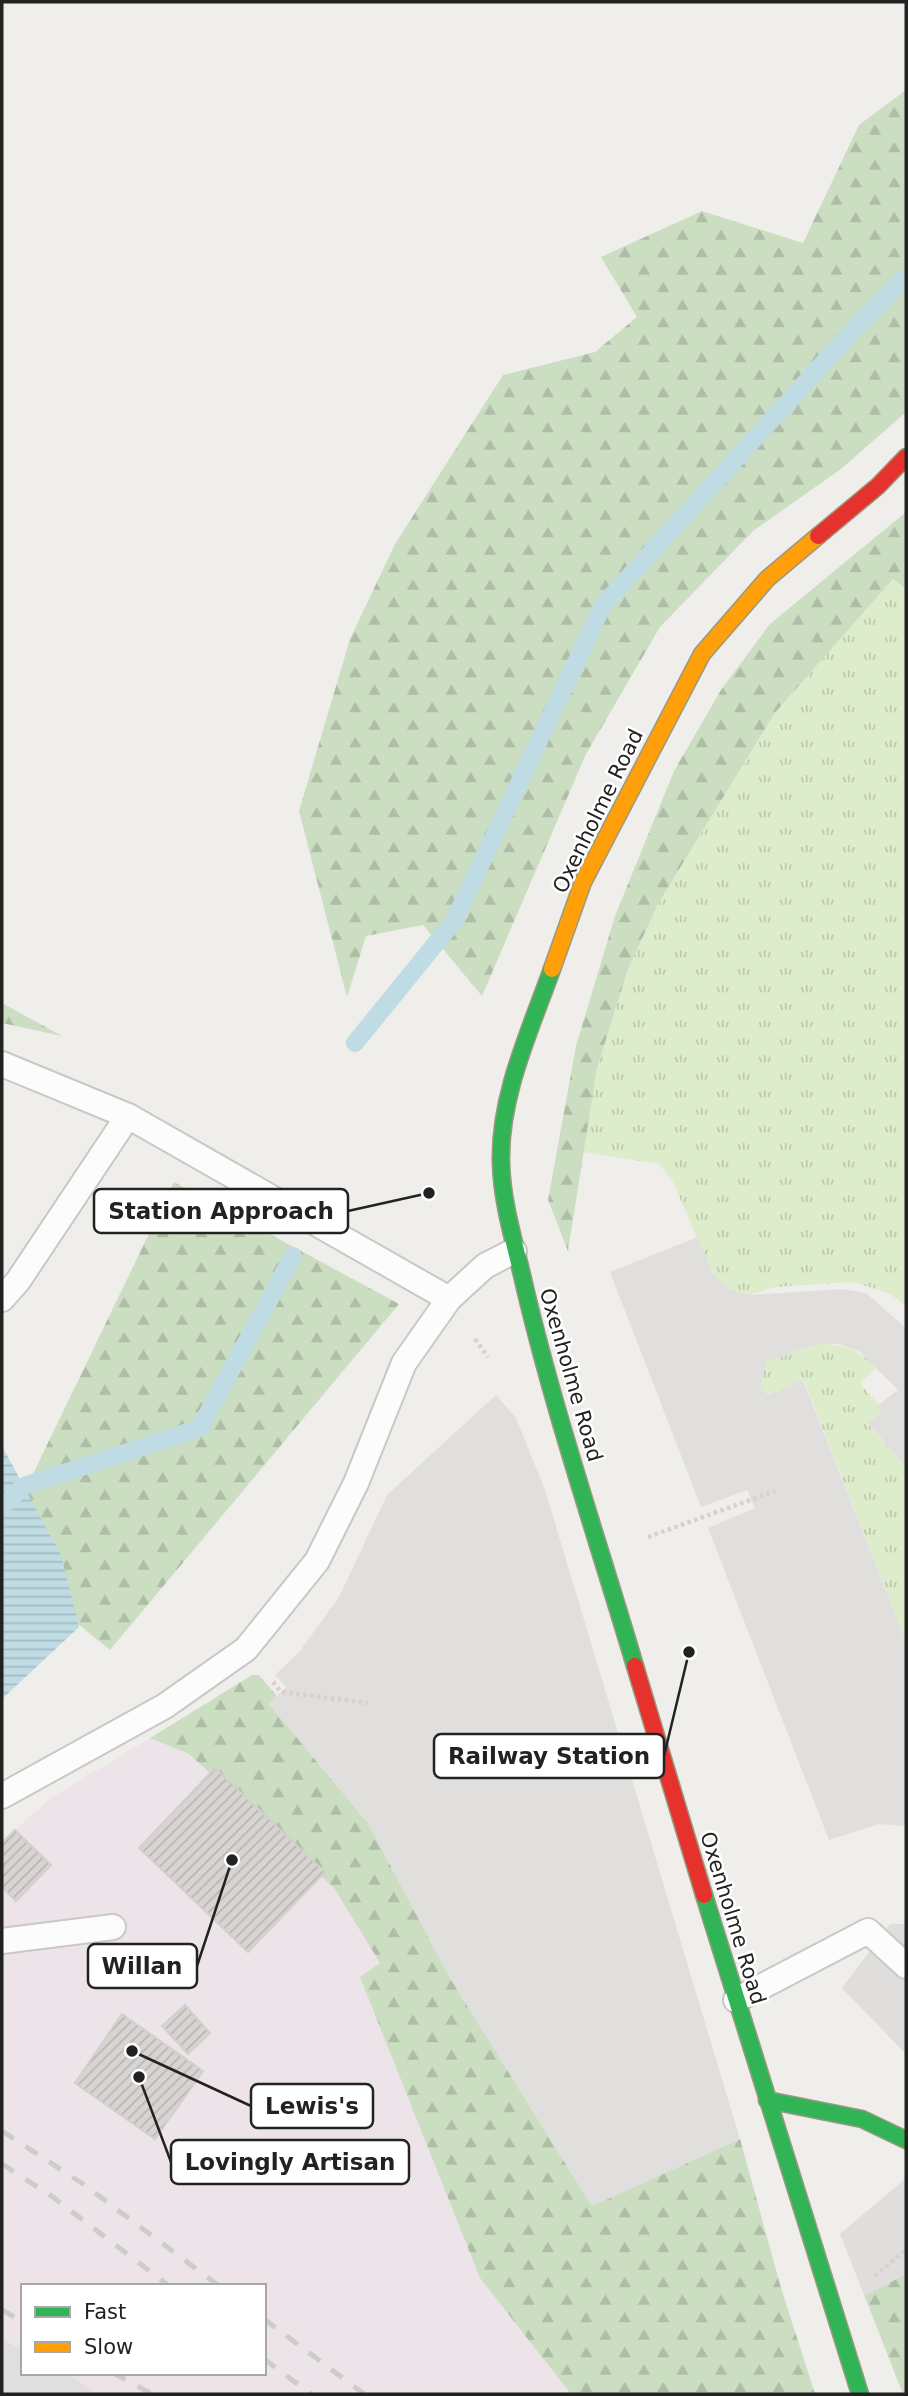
<svg xmlns="http://www.w3.org/2000/svg" width="908" height="2396" font-family="'DejaVu Sans',sans-serif">
<defs>
<pattern id="grass-tufts" width="24" height="20" patternUnits="userSpaceOnUse" patternTransform="scale(1.75)"><rect width="24" height="20" fill="#ddeccb"/><path d="M3 7l-1-3M5 7V3M7 7l1-3M15 17l-1-3M17 17v-4M19 17l1-3" fill="none" stroke="#bdcaae"/></pattern>
<pattern id="forest-firs" width="22" height="20" patternUnits="userSpaceOnUse" patternTransform="scale(1.75)"><rect width="22" height="20" fill="#cbdec1"/><path d="M5 1l3.5 6h-7zM16 11l3.5 6h-7z" fill="#aebea6"/></pattern>
<pattern id="water-rules" width="6" height="5" patternUnits="userSpaceOnUse" patternTransform="scale(1.75)"><rect width="6" height="5" fill="#bfdbe3"/><path d="M0 2.5h6" fill="none" stroke="#a4bcc2"/></pattern>
<pattern id="building-hatch" width="6" height="6" patternUnits="userSpaceOnUse" patternTransform="scale(1.75)"><rect width="6" height="6" fill="#d7d4d2"/><path d="M-1 1l2-2M0 6l6-6M5 7l2-2" fill="none" stroke="#b8b6b4"/></pattern>
</defs>
<rect width="100%" height="100%" fill="#f0eeeb"/>
<g fill="#dfdedc">
<polygon points="890,1924 906,1924 906,2054 842,1988"/>
<polygon points="906,2178 906,2394 903,2394 840,2234"/>
</g>
<polygon fill="#ede4e9" points="150,1738 189,1754 334,1888 380,1963 592,2205 740,2139 781,2288 815,2394 97,2394 67,2373 264,2373 264,2286 23,2286 23,2350 2,2339 2,1843 49,1799"/>
<g fill="url(#grass-tufts)">
<polygon points="893,579 906,589 906,1306 889,1293 852,1282 775,1287 749,1295 729,1289 712,1273 673,1182 659,1164 582,1152 597,1068 628,969 658,904 774,714"/>
<path d="M817,1344c26,0 40,5 60,23l-17,16 23,27 -15,14 38,44v174l-102,-262 -37,15 -7,-6 6,-27z"/>
</g>
<g fill="url(#forest-firs)">
<polygon points="906,90 906,412 841,469 753,531 660,627 586,754 482,996 423,925 366,936 347,997 299,811 350,639 395,544 503,375 595,352 637,317 601,257 702,211 803,243 859,125"/>
<polygon points="906,512 906,589 893,579 774,714 658,904 628,969 597,1068 568,1251 548,1200 576,1046 615,916 674,771 721,690 770,624"/>
<polygon points="2,1003 62,1036 2,1023"/>
<polygon points="174,1182 399,1304 110,1650 2,1562 2,1538"/>
<polygon points="252,1675 259,1675 277,1696 269,1704 368,1823 450,1978 592,2206 740,2139 781,2288 815,2394 571,2394 480,2278 360,1977 380,1963 334,1888 189,1754 150,1738"/>
<polygon points="906,2274 906,2394 903,2394 865,2296"/>
</g>
<g fill="#e0dfde">
<polygon points="698,1237 712,1273 729,1289 750,1295 842,1289 866,1293 906,1328 906,1468 868,1423 882,1411 878,1405 898,1390 860,1352 839,1344 817,1344 766,1362 760,1389 768,1395 803,1380 906,1642 906,1826 879,1824 829,1840 708,1528 755,1508 747,1490 701,1507 610,1272"/>
<polygon points="496,1395 516,1418 545,1490 740,2139 592,2206 450,1978 368,1823 269,1704 286,1687 275,1675 300,1651 339,1597 387,1495"/>
<polygon points="2,2339 23,2350 23,2373 67,2373 97,2394 2,2394"/>
</g>
<polygon fill="url(#water-rules)" points="2,1446 61,1555 79,1627 2,1699"/>
<g fill="none" stroke-linecap="round" stroke-linejoin="round">
<g stroke="#bfdbe3" stroke-width="18">
<polyline points="355,1043 454,921 603,605 856,327 906,277"/>
<polyline points="2,1506 24,1486 200,1428 293,1256"/>
</g>
</g>
<g fill="url(#building-hatch)" stroke="#d3d0cc" stroke-width="2">
<polygon points="215,1768 325,1872 248,1952 139,1848"/>
<polygon points="15,1830 51,1865 16,1901 2,1887 2,1843"/>
<polygon points="185,2005 210,2033 188,2054 162,2026"/>
<polygon points="122,2014 203,2071 155,2139 75,2083"/>
</g>
<g fill="none" stroke-linecap="round" stroke-linejoin="round">
<defs>
<g id="lane">
<polyline points="2,1064 128,1116 449,1299"/>
<polyline points="2,1299 18,1281 128,1116"/>
<polyline points="2,1796 165,1706 246,1649 317,1561 356,1483 404,1363 449,1299 485,1266 514,1251"/>
<polyline points="2,1941 113,1927"/>
<polyline points="736,2000 868,1931 906,1966"/>
</g>
<g id="fast">
<path d="M552,969c-22,62 -53,127 -51,194 1,42 15,84 24,125 30,127 73,253 110,378"/>
<polyline points="704,1895 860,2394"/>
<polyline points="767,2100 862,2119 906,2140"/>
</g>
<polyline id="slow" points="552,969 583,882 702,654 767,579 818,536"/>
<g id="jam">
<polyline points="818,536 878,486 906,457"/>
<polyline points="635,1666 704,1895"/>
</g>
</defs>
<use href="#lane" stroke="#c9c8c7" stroke-width="28"/>
<use href="#fast" stroke="#999a82" stroke-width="19"/>
<use href="#slow" stroke="#999a82" stroke-width="19"/>
<use href="#jam" stroke="#999a82" stroke-width="19"/>
<g stroke="#dccecd" stroke-width="4.5" stroke-dasharray="3.5 3.5" stroke-linecap="butt">
<polyline points="475,1339 488,1357"/>
<polyline points="648,1537 775,1491"/>
<polyline points="273,1682 281,1692 368,1703"/>
<polyline points="875,2276 906,2250"/>
</g>
<use href="#lane" stroke="#fdfcfc" stroke-width="24"/>
<use href="#fast" stroke="#30b455" stroke-width="16"/>
<use href="#slow" stroke="#ff9f0a" stroke-width="16"/>
<use href="#jam" stroke="#e5322d" stroke-width="16"/>
<g stroke="#ccc" stroke-width="5" stroke-dasharray="14 14" stroke-linecap="butt">
<polyline points="2,2131 83,2184 219,2286"/>
<polyline points="2,2164 53,2197 169,2286"/>
<polyline points="2,2310 23,2322"/>
<polyline points="264,2319 364,2394"/>
<polyline points="264,2359 311,2394"/>
<polyline points="113,2373 152,2394"/>
</g>
</g>
<g text-anchor="middle" stroke-width="5" stroke-linejoin="round" paint-order="stroke">
<g font-size="21" fill="#222" stroke="#fff">
<text transform="translate(598 811) rotate(-64)" y="7">Oxenholme Road</text>
<text transform="translate(571 1375) rotate(74)" y="7">Oxenholme Road</text>
<text transform="translate(733 1918) rotate(73)" y="7">Oxenholme Road</text>
</g>
</g>
<path fill="none" stroke="#222" stroke-width="2.5" d="M429 1193L348 1211M689 1652L664 1756M232 1860L197 1966M132 2051L251 2106M139 2077L171 2162"/>
<g fill="#222" stroke="#fff" stroke-width="2.5">
<circle cx="429" cy="1193" r="7"/>
<circle cx="689" cy="1652" r="7"/>
<circle cx="232" cy="1860" r="7"/>
<circle cx="132" cy="2051" r="7"/>
<circle cx="139" cy="2077" r="7"/>
</g>
<g fill="#fff" stroke="#222" stroke-width="2.5">
<rect x="94" y="1189" width="254" height="44" rx="7"/>
<rect x="434" y="1734" width="230" height="44" rx="7"/>
<rect x="88" y="1944" width="109" height="44" rx="7"/>
<rect x="251" y="2084" width="122" height="44" rx="7"/>
<rect x="171" y="2140" width="238" height="44" rx="7"/>
</g>
<g font-size="23" text-anchor="middle" font-weight="bold" fill="#222">
<text x="221" y="1219">Station Approach</text>
<text x="549" y="1764">Railway Station</text>
<text x="142" y="1974">Willan</text>
<text x="312" y="2114">Lewis's</text>
<text x="290" y="2170">Lovingly Artisan</text>
</g>
<rect width="908" height="2396" fill="none" stroke="#222222" stroke-width="7"/>
<rect x="21" y="2284" width="245" height="91" fill="#ffffff" stroke="#a7a7a7" stroke-width="2"/>
<rect x="35" y="2307" width="35" height="10" fill="#30b455" stroke="#a7a7a7" stroke-width="2"/>
<text x="84" y="2319" font-size="21" fill="#222222">Fast</text>
<rect x="35" y="2342" width="35" height="10" fill="#ff9f0a" stroke="#a7a7a7" stroke-width="2"/>
<text x="84" y="2354" font-size="21" fill="#222222">Slow</text>
</svg>
